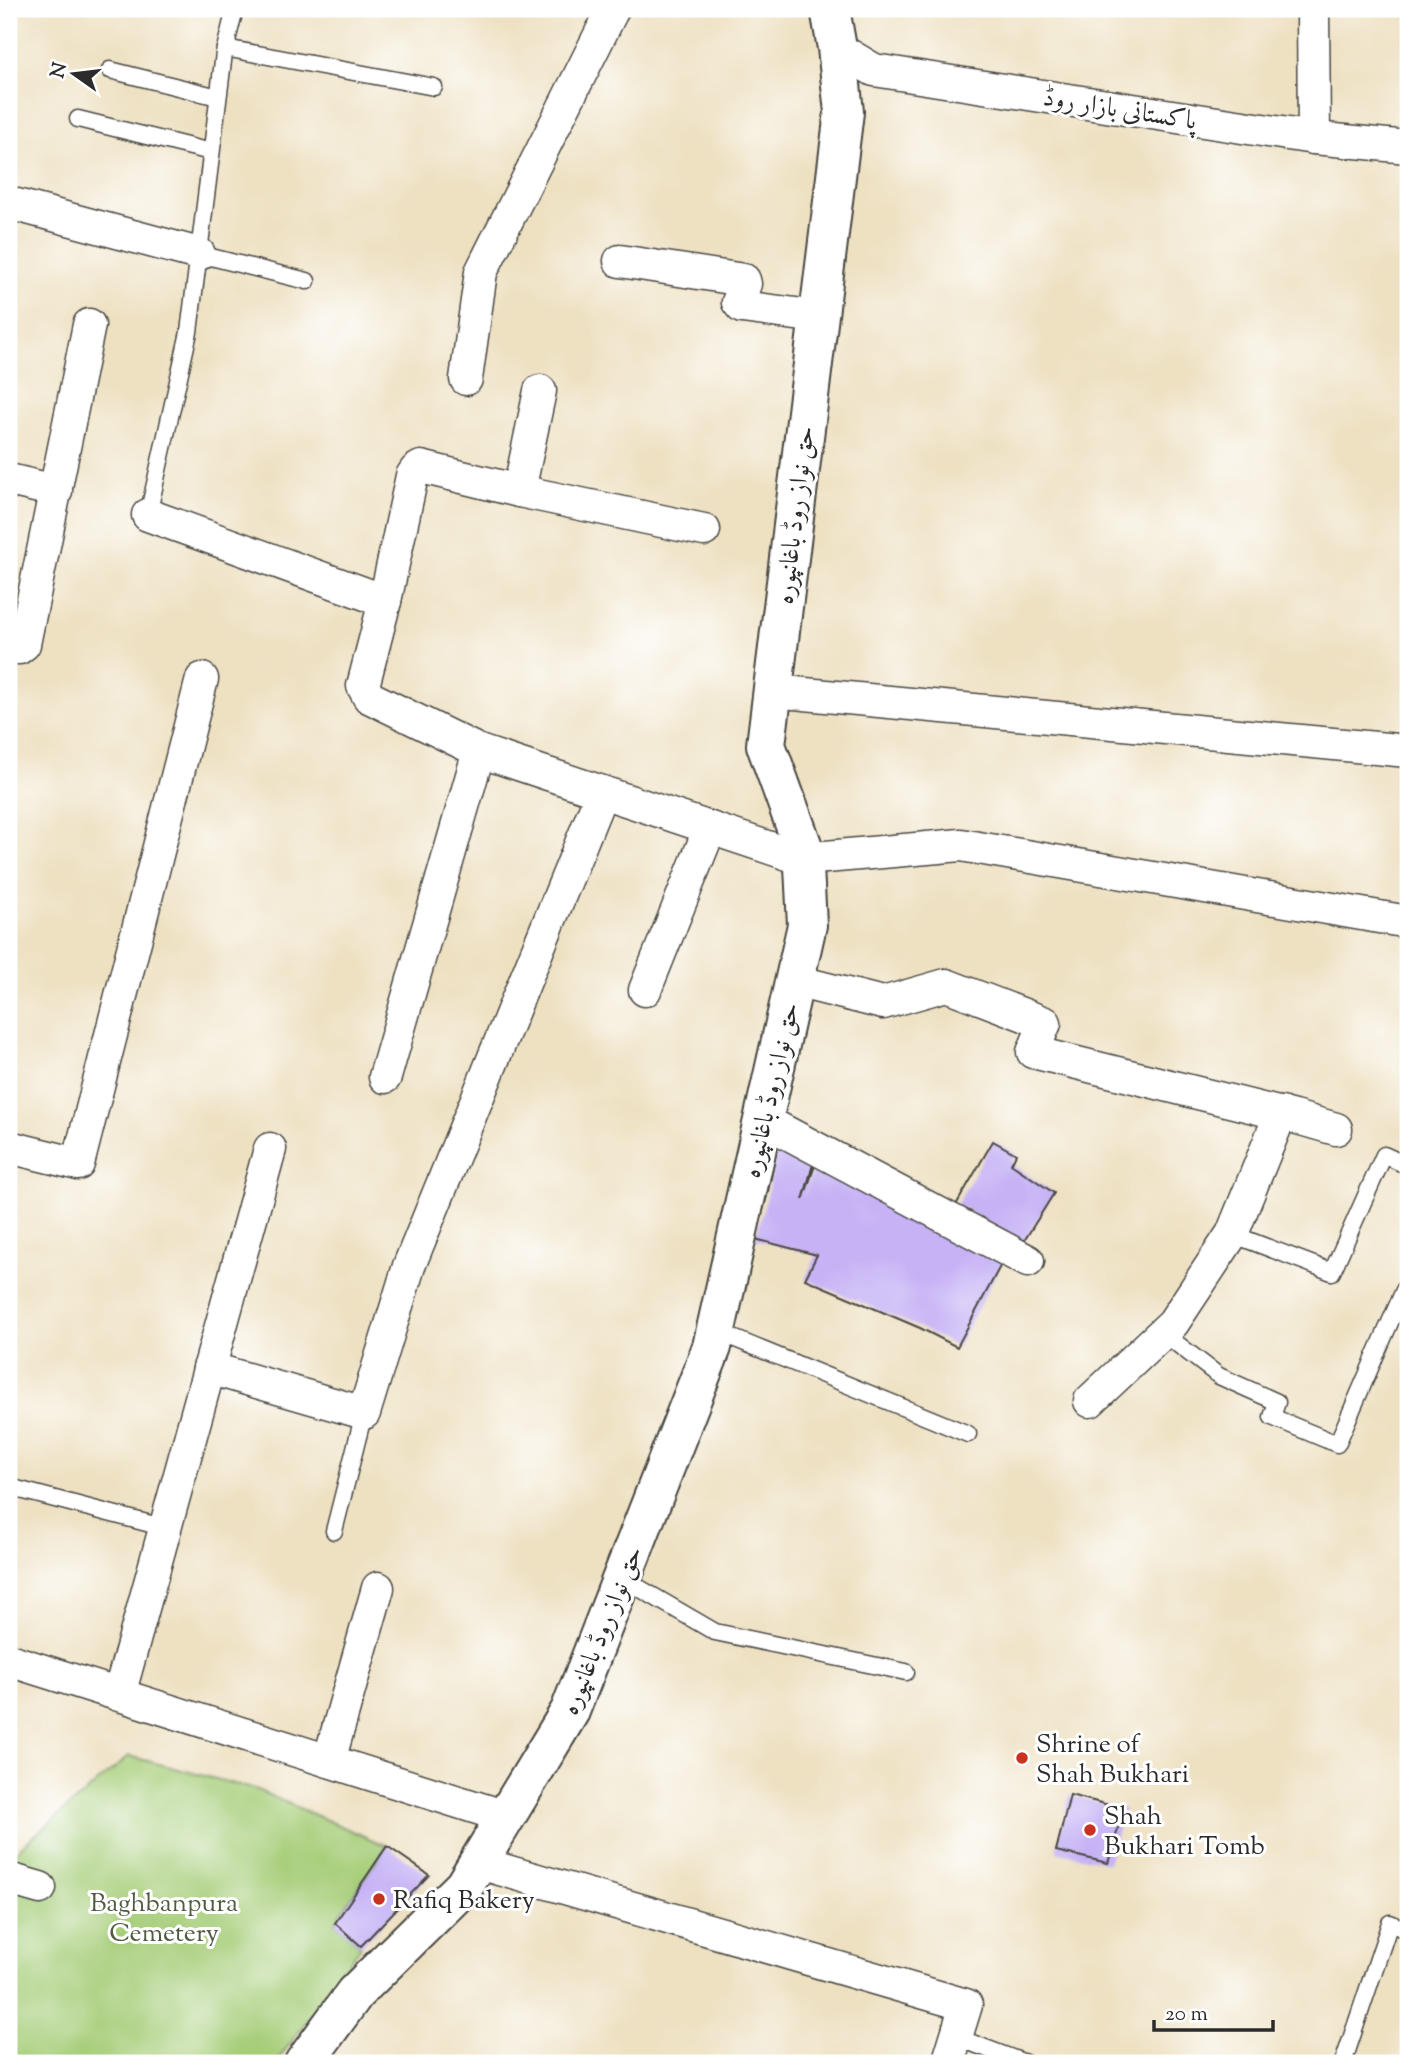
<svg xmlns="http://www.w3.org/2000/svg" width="1417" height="2072" font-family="'Sorts Mill Goudy',Amiri,serif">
<rect width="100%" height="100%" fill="#fff"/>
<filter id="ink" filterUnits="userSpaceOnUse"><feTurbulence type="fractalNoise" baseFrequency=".0143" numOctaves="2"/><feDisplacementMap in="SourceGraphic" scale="14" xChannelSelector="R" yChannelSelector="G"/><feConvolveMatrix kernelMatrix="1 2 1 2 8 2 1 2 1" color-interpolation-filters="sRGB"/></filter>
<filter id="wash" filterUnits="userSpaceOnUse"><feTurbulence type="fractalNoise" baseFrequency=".00686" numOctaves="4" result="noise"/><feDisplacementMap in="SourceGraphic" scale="28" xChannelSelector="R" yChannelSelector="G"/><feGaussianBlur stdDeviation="1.57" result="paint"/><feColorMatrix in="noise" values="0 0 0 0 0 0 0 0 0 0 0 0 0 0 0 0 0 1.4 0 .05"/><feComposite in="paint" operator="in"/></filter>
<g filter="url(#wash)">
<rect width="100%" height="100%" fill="#eee1c2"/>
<polygon fill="#a6cd78" stroke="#687c52" stroke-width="2" points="129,1756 257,1790 387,1846 335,1922 361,1946 276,2063 9,2063 9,1857"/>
<g id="blocks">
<g fill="#c6b2f5">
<polygon points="780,1136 815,1157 803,1200 816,1162 1005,1257 957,1347 920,1328 805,1279 817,1255 755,1239 767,1196"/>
<polygon points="993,1141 1016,1154 1011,1164 1054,1193 1024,1241 956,1205"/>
<polygon points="1070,1795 1124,1809 1108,1863 1056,1851"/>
<polygon points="387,1846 429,1875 361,1946 335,1923"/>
</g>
</g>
</g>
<g filter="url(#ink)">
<use href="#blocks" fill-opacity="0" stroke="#484642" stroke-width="2"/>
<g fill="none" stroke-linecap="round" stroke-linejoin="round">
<defs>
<g id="service">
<polyline points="225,48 434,87"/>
<polyline points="110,70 218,97"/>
<polyline points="78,119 211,152"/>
<polyline points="199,254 307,281"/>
<polyline points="148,515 189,332 224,53 235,9"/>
<polyline points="1232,1234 1332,1272 1384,1155 1408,1166"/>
<polyline points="716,1331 968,1434"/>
<polyline points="1163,1333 1219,1376 1277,1402 1272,1417 1337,1444 1408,1281"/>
<polyline points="9,1487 166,1528"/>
<polyline points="334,1531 364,1413"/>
<polyline points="622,1578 715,1632 906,1672"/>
<polyline points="956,2037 1025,2063"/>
<polyline points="1343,2063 1390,1923 1408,1931"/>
</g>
<g id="minor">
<polyline points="1313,9 1314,138"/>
<polyline points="837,48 874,70 1314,138 1408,147"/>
<polyline points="9,203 199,254"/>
<polyline points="620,261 744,280 745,284 738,302 742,307 819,317"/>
<polyline points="466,379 481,272 613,9"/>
<polyline points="9,480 56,491"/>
<polyline points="519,491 540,391"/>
<polyline points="148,515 385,601"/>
<polyline points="704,530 519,491 421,467 416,470 412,476 385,601 363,686 369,697 479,751 803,859 961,845 1408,922"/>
<polyline points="9,647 19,648 24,644 89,325"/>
<polyline points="773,691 1408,751"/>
<polyline points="795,981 883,1003 946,985 1045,1023 1033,1052 1294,1117 1336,1129"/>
<polyline points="645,990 710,828"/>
<polyline points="385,1077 479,751"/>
<polyline points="763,1120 1028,1261"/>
<polyline points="9,1147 78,1164 202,679"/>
<polyline points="209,1368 364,1413 409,1266 602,792"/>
<polyline points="1090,1401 1173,1323 1232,1234 1281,1113"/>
<polyline points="9,1660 506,1817"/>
<polyline points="119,1695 270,1149"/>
<polyline points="329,1761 378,1588"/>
<polyline points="479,1863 966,2005 948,2063"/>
<polyline points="9,1879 40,1888"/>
</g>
<polyline id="tertiary" points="304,2063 355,1993 464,1886 570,1711 712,1347 807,925 803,847 766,745 844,112 837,48 830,9"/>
</defs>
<use href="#service" stroke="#484642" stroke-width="19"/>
<use href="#minor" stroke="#484642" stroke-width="35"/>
<use href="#tertiary" stroke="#484642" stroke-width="42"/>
<use href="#service" stroke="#fff" stroke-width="16"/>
<use href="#minor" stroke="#fff" stroke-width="32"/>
<use href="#tertiary" stroke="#fff" stroke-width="38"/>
</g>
</g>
<g fill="#c8321e" stroke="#fff" stroke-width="2.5">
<circle cx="1022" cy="1758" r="7"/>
<circle cx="1090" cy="1830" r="7"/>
<circle cx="379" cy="1899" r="7"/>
</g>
<g text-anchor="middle" stroke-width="6" stroke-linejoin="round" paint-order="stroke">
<g font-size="26" fill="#2b2b2b" stroke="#fff">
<text transform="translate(1120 108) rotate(9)" y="9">پاکستانی بازار روڈ</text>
<text transform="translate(794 515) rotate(-83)" y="9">حق نواز روڈ باغانپورہ</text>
<text transform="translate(770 1090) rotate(-77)" y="9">حق نواز روڈ باغانپورہ</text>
<text transform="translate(601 1630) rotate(-68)" y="9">حق نواز روڈ باغانپورہ</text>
</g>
<g font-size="26" fill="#2b2b2b" stroke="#fff" text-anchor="start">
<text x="1036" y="1752">Shrine of<tspan x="1036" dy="30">Shah Bukhari</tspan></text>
<text x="1104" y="1824">Shah<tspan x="1104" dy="30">Bukhari Tomb</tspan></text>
<text x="393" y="1908">Rafiq Bakery</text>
</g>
<g font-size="26" fill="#505c42" stroke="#fff">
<text x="164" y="1911">Baghbanpura<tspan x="164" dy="30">Cemetery</tspan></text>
</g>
</g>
<rect width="1417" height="2072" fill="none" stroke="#fff" stroke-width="35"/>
<g transform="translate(74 74) rotate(284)" stroke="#ffffff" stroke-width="5" paint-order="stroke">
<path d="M0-5L12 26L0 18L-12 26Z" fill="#2b2b2b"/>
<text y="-10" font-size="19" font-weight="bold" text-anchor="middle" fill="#2b2b2b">N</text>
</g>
<path d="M1154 2020v10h119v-10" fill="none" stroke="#2b2b2b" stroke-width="3.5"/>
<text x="1165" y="2020" font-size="21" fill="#2b2b2b" stroke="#ffffff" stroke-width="5" paint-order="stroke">20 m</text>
</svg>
